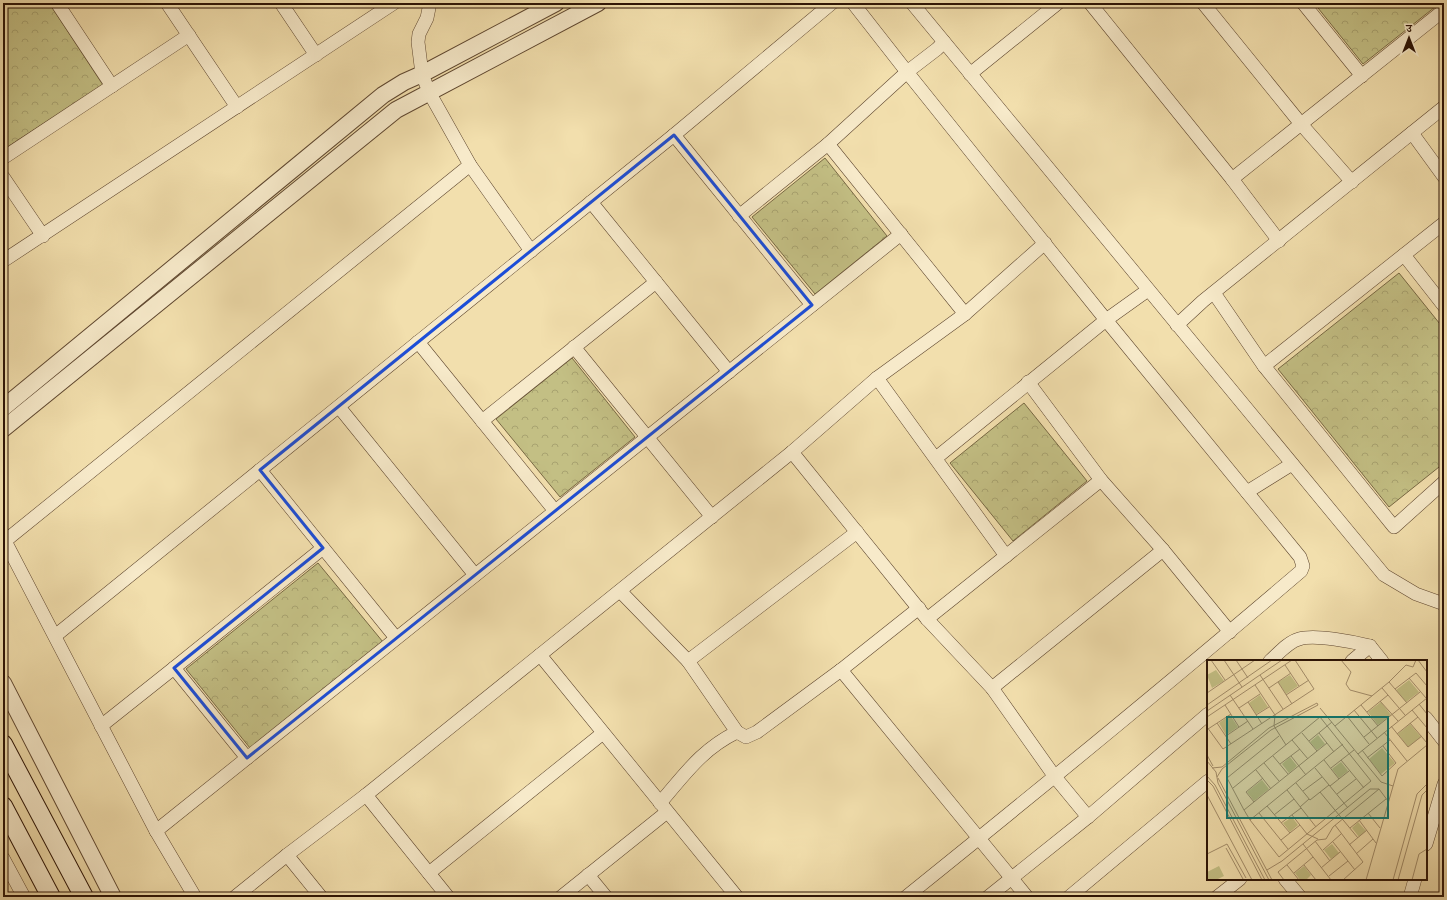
<svg xmlns="http://www.w3.org/2000/svg" width="1447" height="900" font-family="'Libre Caslon Text','Noto Serif Devanagari',serif">
<defs>
<pattern id="forest-crowns" width="20" height="18" patternUnits="userSpaceOnUse"><rect width="20" height="18" fill="#c3bf84"/><path d="M2 6a3 3 0 1 1 6 0M12 15a3 3 0 1 1 6 0" fill="none" stroke="#a8a370"/></pattern>
</defs>
<rect width="100%" height="100%" fill="#f2dfad"/>
<filter id="stains"><feTurbulence type="fractalNoise" baseFrequency=".005" numOctaves="4"/><feColorMatrix values="0 0 0 0 .2 0 0 0 0 .09 0 0 0 0 .02 0 0 0 .5 -.17"/></filter>
<radialGradient id="worn" r=".72"><stop offset=".6" stop-color="#630" stop-opacity="0"/><stop offset="1" stop-color="#630" stop-opacity=".3"/></radialGradient>
<g fill="url(#forest-crowns)" stroke="#786944">
<polygon points="3,3 49,3 103,85 3,150"/>
<polygon points="1314,3 1440,3 1363,64"/>
<polygon points="825,158 887,236 815,294 752,217"/>
<polygon points="1399,273 1444,329 1444,463 1389,507 1278,369"/>
<polygon points="572,358 635,437 560,497 496,419"/>
<polygon points="1024,403 1087,481 1013,541 950,463"/>
<polygon points="318,563 383,642 250,748 186,669"/>
</g>
<g fill="none" stroke-linecap="round" stroke-linejoin="round">
<defs>
<g id="minor">
<polyline points="57,3 112,86"/>
<polyline points="167,3 237,107"/>
<polyline points="281,3 316,55"/>
<polyline points="430,3 427,18 419,34 418,42 422,74 429,92 470,165 531,251"/>
<path d="M853,3l54,69 199,248 194,237 3,9 -2,5c-130,111 -262,219 -395,326"/>
<polyline points="912,3 1384,575 1416,594 1444,604"/>
<polyline points="1090,3 1232,179 1279,241"/>
<polyline points="1203,3 1301,124 1352,182"/>
<polyline points="1303,3 1362,76"/>
<polyline points="970,74 1058,3"/>
<polyline points="1412,133 1444,177"/>
<polyline points="674,135 812,305"/>
<polyline points="828,144 965,314"/>
<polyline points="3,158 189,35"/>
<polyline points="3,177 43,236"/>
<polyline points="1232,179 1444,10"/>
<polyline points="591,202 729,372"/>
<polyline points="739,216 828,144 907,72 937,49 944,42"/>
<polyline points="1404,255 1444,306"/>
<polyline points="3,261 394,3"/>
<polyline points="1214,293 1264,366 1394,527 1444,482"/>
<polyline points="1177,325 1203,301 1444,107"/>
<polyline points="418,342 555,511"/>
<polyline points="574,347 712,517"/>
<polyline points="1264,366 1444,223"/>
<polyline points="877,378 1006,556"/>
<polyline points="1028,382 1101,480 1163,550 1230,632"/>
<polyline points="339,407 475,575"/>
<polyline points="482,421 656,282"/>
<polyline points="792,452 927,619 992,688 1055,777 1088,817"/>
<polyline points="936,458 1106,320 1148,290"/>
<polyline points="260,470 396,638"/>
<polyline points="1247,492 1292,464"/>
<polyline points="620,591 688,661 737,732 746,737 757,732 841,670 919,608"/>
<polyline points="927,619 1101,480"/>
<polyline points="55,636 674,135 832,3"/>
<polyline points="540,655 737,897"/>
<polyline points="688,661 857,532"/>
<path d="M1270,661c8,-7 18,-19 29,-22 16,-5 55,3 71,7"/>
<polyline points="1352,661 1370,646 1382,661"/>
<polyline points="841,670 1027,897"/>
<polyline points="992,688 1163,550"/>
<polyline points="1426,718 1444,741"/>
<polyline points="101,726 174,668"/>
<polyline points="247,758 174,668 323,548"/>
<polyline points="366,795 448,897"/>
<path d="M660,803c25,-29 42,-54 77,-71"/>
<polyline points="156,831 901,234"/>
<polyline points="1426,844 1444,784"/>
<polyline points="287,855 321,897"/>
<polyline points="3,858 24,897"/>
<polyline points="429,873 603,733"/>
<polyline points="588,875 606,897"/>
<polyline points="1285,879 1300,897"/>
<polyline points="195,897 156,831 5,541 470,165"/>
<polyline points="235,897 287,855 366,795 792,452 877,378 965,314 1045,243"/>
<polyline points="561,897 667,812"/>
<polyline points="988,897 1088,817 1208,714"/>
<polyline points="1069,897 1208,781"/>
<polyline points="1217,897 1240,879"/>
<polyline points="1410,897 1415,879"/>
</g>
<g id="tertiary">
<polyline points="3,408 383,95 404,82 422,74 556,3"/>
<polyline points="3,429 396,110 598,3"/>
<polyline points="3,683 113,897"/>
</g>
<g id="secondary">
<polyline points="3,744 84,897"/>
<polyline points="3,806 51,897"/>
</g>
</defs>
<use href="#minor" stroke="#5e462f" stroke-width="14"/>
<use href="#tertiary" stroke="#5e462f" stroke-width="18"/>
<use href="#secondary" stroke="#2c1305" stroke-width="20"/>
<use href="#minor" stroke="#f7eaca" stroke-width="13"/>
<use href="#tertiary" stroke="#f7eaca" stroke-width="16"/>
<use href="#secondary" stroke="#f7eaca" stroke-width="18"/>
</g>
<path fill="none" stroke="#1d4ed8" stroke-width="3" stroke-linejoin="round" d="M674,135l138,170 -565,453 -73,-90 149,-120 -63,-78z"/>
<g transform="translate(1207 660)">
<rect width="220" height="220" fill="#f2dfad"/>
<path d="M9,10l8,11 -12,7 -5,-13zM83,15l8,11 -12,8 -8,-12zM202,20l10,12 -13,10 -10,-12zM53,35l8,12 -12,7 -7,-11zM174,42l10,13 -13,10 -10,-13zM23,55l8,12 -12,8 -7,-12zM203,64l11,13 -13,10 -10,-13zM111,75l7,9 -8,6 -7,-8zM175,88l13,15 -14,11 -12,-15zM83,97l7,9 -8,7 -7,-9zM134,102l7,9 -9,7 -7,-9zM55,120l7,9 -15,12 -7,-9zM85,157l6,8 -8,7 -7,-9zM151,162l8,9 -7,6 -7,-9zM125,184l7,9 -8,6 -7,-9zM12,206l5,10 -8,4h-9v-8zM97,206l7,9 -5,5h-6l-5,-7z" fill="#c3bf84"/>
<path fill="none" stroke="#a38d6a" stroke-width="1" d="M4,0l14,20M17,0l18,27M29,0l12,18M134,0l10,12 -5,12 4,6 22,6M211,0l9,12M78,5l14,21M53,15l23,34M202,18l17,20M71,22l14,22M182,22l18,21M48,25l20,30 -1,11 12,19M62,28l22,-15M175,28l23,27M188,29l21,-16 11,13M0,33l48,-33M23,35l23,34M79,35l23,-15M173,41l18,20M41,42l14,22M212,44l8,10M0,45l65,-45M18,45l14,22M154,45l17,21M32,48l21,-14M113,48l61,74 12,4M147,50l23,28M205,50l15,18M0,51l75,-51M160,52l21,-17M49,55l13,-8M140,56l22,28M0,57l85,-57M10,63l14,21M203,63l17,20M128,66l54,-44 17,-17 7,2 3,-7M184,66l17,21 14,-11M0,67l16,22 91,-60 -19,-29M1,69l23,-15M177,72l23,29M95,73l15,18M112,73l15,19M190,74l21,-17M19,76l22,-15M157,77l56,-45M85,80l16,19M102,81l23,-19M155,90l20,26 14,-13 -13,-17M151,94l69,-56M0,95l6,11M66,96l15,18M84,96l15,19M160,98l23,-18M117,100l15,19M134,100l23,28M0,101l9,11 2,11 51,97M57,103l15,18M73,104l20,-15M5,108l10,-1 47,-39 48,-25 1,2 -47,25 -49,39 -5,8M108,108l33,40M124,108l23,-18M49,110l15,19M0,116l8,9 50,95M11,118l54,102M0,120l6,6 49,94M89,123l14,17 19,-15M123,126l19,-15M26,128l87,-71 51,64 -92,76 -29,-37 -6,-10 -17,-32 52,-42M80,130l29,37M96,131l19,-14M113,132l38,46M130,134l19,-15M0,135l45,85M47,142l-8,-10 17,-14M60,146l23,27M93,147l9,-8M37,150l83,-67M52,153l29,36M161,153l12,15M67,155l20,-16M85,155l15,19 11,5M43,160l93,-76M152,160l17,23M74,163l20,-15M128,165l28,37 -20,18M143,168l36,-29M74,180l19,-15M108,181l15,20M126,182l22,28M96,184l28,36M142,185l18,-15M19,188l17,31M116,190l18,-16M0,194l20,-10 19,34M149,194l17,-15M80,205l12,15M97,205l12,15M114,208l19,-16M60,210l15,-9 88,-72h9M87,213l19,-16M122,216l19,-15M77,220l-6,-8 39,-32 9,-1 7,-12 46,-38 9,12M159,220l32,-111 29,-24M186,220l24,-86 10,-10M191,220l24,-85 5,-5M205,220l7,-26 8,-5"/>
<path fill="#0f766e" fill-opacity="0.15" stroke="#0f766e" stroke-width="2" d="M20,57h161v101h-161z"/>
<rect width="220" height="220" fill="none" stroke="#2c1305" stroke-width="2"/>
</g>
<rect width="1447" height="900" fill="none" stroke="#f2dfad" stroke-width="16"/>
<rect x="4" y="4" width="1439" height="892" fill="none" stroke="#2c1305" stroke-width="2"/>
<rect x="8" y="8" width="1431" height="884" fill="none" stroke="#2c1305"/>
<g transform="translate(1409 38)" stroke="#f7eaca" stroke-width="3" paint-order="stroke">
<path d="M0-3L7 15L0 10L-7 15Z" fill="#2c1305"/>
<text y="-6" font-size="11" font-weight="bold" text-anchor="middle" fill="#2c1305">उ</text>
</g>
<rect width="100%" height="100%" filter="url(#stains)"/>
<rect width="100%" height="100%" fill="url(#worn)"/>
</svg>
